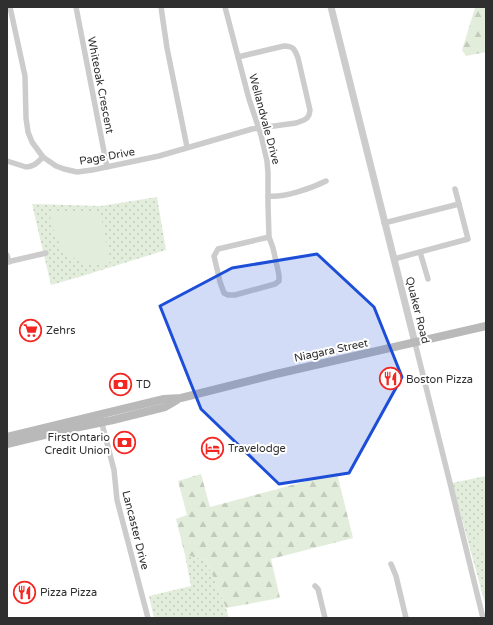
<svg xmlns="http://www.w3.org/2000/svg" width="493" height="625" font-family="'Varela Round',sans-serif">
<defs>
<pattern id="forest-firs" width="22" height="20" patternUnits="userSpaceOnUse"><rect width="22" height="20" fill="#e3eddb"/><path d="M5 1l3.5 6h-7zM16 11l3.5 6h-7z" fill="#c3ccbc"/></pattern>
<pattern id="park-dots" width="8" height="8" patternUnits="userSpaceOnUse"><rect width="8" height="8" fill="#e3eddb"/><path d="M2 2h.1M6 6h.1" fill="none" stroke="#c3ccbc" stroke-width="1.8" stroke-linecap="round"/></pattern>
</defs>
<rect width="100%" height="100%" fill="#fff"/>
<g fill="url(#forest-firs)">
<polygon points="479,7 486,8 486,52 466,56 462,50 475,8"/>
<polygon points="337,473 353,538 271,559 280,598 226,608 206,560 185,555 176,519 187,515 178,481 201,474 210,507"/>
</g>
<g fill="url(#park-dots)">
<polygon points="157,197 166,250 79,277 51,285 32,204 101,206"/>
<polygon points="486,476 486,607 452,483"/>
<polygon points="185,555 206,560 226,608 229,618 154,618 149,596 191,586"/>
</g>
<g fill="#e3eddb">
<polygon points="49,213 98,213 101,217 111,262 89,265 66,255 55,235"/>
<polygon points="486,533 486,563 475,536"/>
</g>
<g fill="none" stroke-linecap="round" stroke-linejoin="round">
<g stroke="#ccc" stroke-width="5.5">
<path d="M10,7l15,69 1,42 2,14 4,10 11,15 13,9 8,3 13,3 15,-2 67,-14 93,-27 44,-6 8,-3 3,-2 2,-3 1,-5 -12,-52c-3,-8 -4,-12 -14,-12l-46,11"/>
<polyline points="76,7 107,167"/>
<polyline points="161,7 167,48 187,147"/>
<polyline points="225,7 249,99 261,135 267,161 268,173 268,204 269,237 273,248 279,275 279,281 275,284 235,295 228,295 224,293 220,282 214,256 218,249 269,237"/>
<path d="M7,161l19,6c8,0 12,-5 17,-10"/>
<polyline points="455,189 459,204"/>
<path d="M268,196c16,2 44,-8 58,-15"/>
<polyline points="384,223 459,204 468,239 394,259"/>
<polyline points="420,252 428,279"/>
<polyline points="7,255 9,262"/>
<polyline points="7,262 46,253"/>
<polyline points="415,343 450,483 483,618"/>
<polyline points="101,420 114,470 117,500 148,618"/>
<polyline points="391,564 396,576 406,618"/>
<polyline points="315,586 318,589 325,618"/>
</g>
<polyline stroke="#ccc" stroke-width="7" points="331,7 415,343"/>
<g stroke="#b9b9b9" stroke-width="8">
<polyline points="7,437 164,399 181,398 276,374 486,326"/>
<polyline points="7,444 65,430 113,420 165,407 177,400"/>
</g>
</g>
<path fill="#1d4ed8" fill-opacity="0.2" stroke="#1d4ed8" stroke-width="3" stroke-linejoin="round" d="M317,254l57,53 28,70 -53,96 -70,11 -78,-75 -41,-103 72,-38z"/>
<defs>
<symbol id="supermarket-ring" viewBox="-11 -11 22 22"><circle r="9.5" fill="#fff" stroke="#f42622" stroke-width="1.5"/><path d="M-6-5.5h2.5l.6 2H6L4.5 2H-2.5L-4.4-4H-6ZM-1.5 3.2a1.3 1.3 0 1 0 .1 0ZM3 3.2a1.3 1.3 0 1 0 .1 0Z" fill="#f42622"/></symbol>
<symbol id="restaurant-ring" viewBox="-11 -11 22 22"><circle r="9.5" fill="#fff" stroke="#f42622" stroke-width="1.5"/><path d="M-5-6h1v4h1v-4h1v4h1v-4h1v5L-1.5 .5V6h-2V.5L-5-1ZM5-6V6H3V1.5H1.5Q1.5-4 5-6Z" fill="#f42622"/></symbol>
<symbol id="bank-ring" viewBox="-11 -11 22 22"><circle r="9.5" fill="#fff" stroke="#f42622" stroke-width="1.5"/><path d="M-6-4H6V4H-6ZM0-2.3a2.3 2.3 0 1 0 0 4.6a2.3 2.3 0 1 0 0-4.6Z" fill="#f42622"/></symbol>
<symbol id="hotel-ring" viewBox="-11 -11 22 22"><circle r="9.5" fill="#fff" stroke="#f42622" stroke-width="1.5"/><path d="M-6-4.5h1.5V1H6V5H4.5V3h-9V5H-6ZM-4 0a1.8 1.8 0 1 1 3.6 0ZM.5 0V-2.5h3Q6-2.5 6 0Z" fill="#f42622"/></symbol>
</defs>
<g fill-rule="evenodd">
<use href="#supermarket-ring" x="18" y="318" width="25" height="25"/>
<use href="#restaurant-ring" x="378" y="366" width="25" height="25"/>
<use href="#bank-ring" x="108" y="372" width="25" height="25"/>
<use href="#bank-ring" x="112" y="430" width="25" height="25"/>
<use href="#hotel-ring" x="200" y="436" width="25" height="25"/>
<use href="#restaurant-ring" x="12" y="580" width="25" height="25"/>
</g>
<g text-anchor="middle" stroke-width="4" stroke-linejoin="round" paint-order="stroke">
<g font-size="11" fill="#2f2f2f" stroke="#fff">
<text transform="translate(101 85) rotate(79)" y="4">Whiteoak Crescent</text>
<text transform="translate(265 119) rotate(75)" y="4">Wellandvale Drive</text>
<text transform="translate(107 156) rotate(-10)" y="4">Page Drive</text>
<text transform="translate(418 310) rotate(76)" y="4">Quaker Road</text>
<text transform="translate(331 350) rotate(-12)" y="4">Niagara Street</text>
<text transform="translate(136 530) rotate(76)" y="4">Lancaster Drive</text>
</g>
<g font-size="11" fill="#2f2f2f" stroke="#fff" text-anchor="start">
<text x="46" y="334">Zehrs</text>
<text x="406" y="383">Boston Pizza</text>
<text x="136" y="388">TD</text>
<text x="110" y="441" text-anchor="end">FirstOntario<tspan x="110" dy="13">Credit Union</tspan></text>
<text x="228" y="452">Travelodge</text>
<text x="40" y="596">Pizza Pizza</text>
</g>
</g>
<rect width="493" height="625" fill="none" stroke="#2f2f2f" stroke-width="16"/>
</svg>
